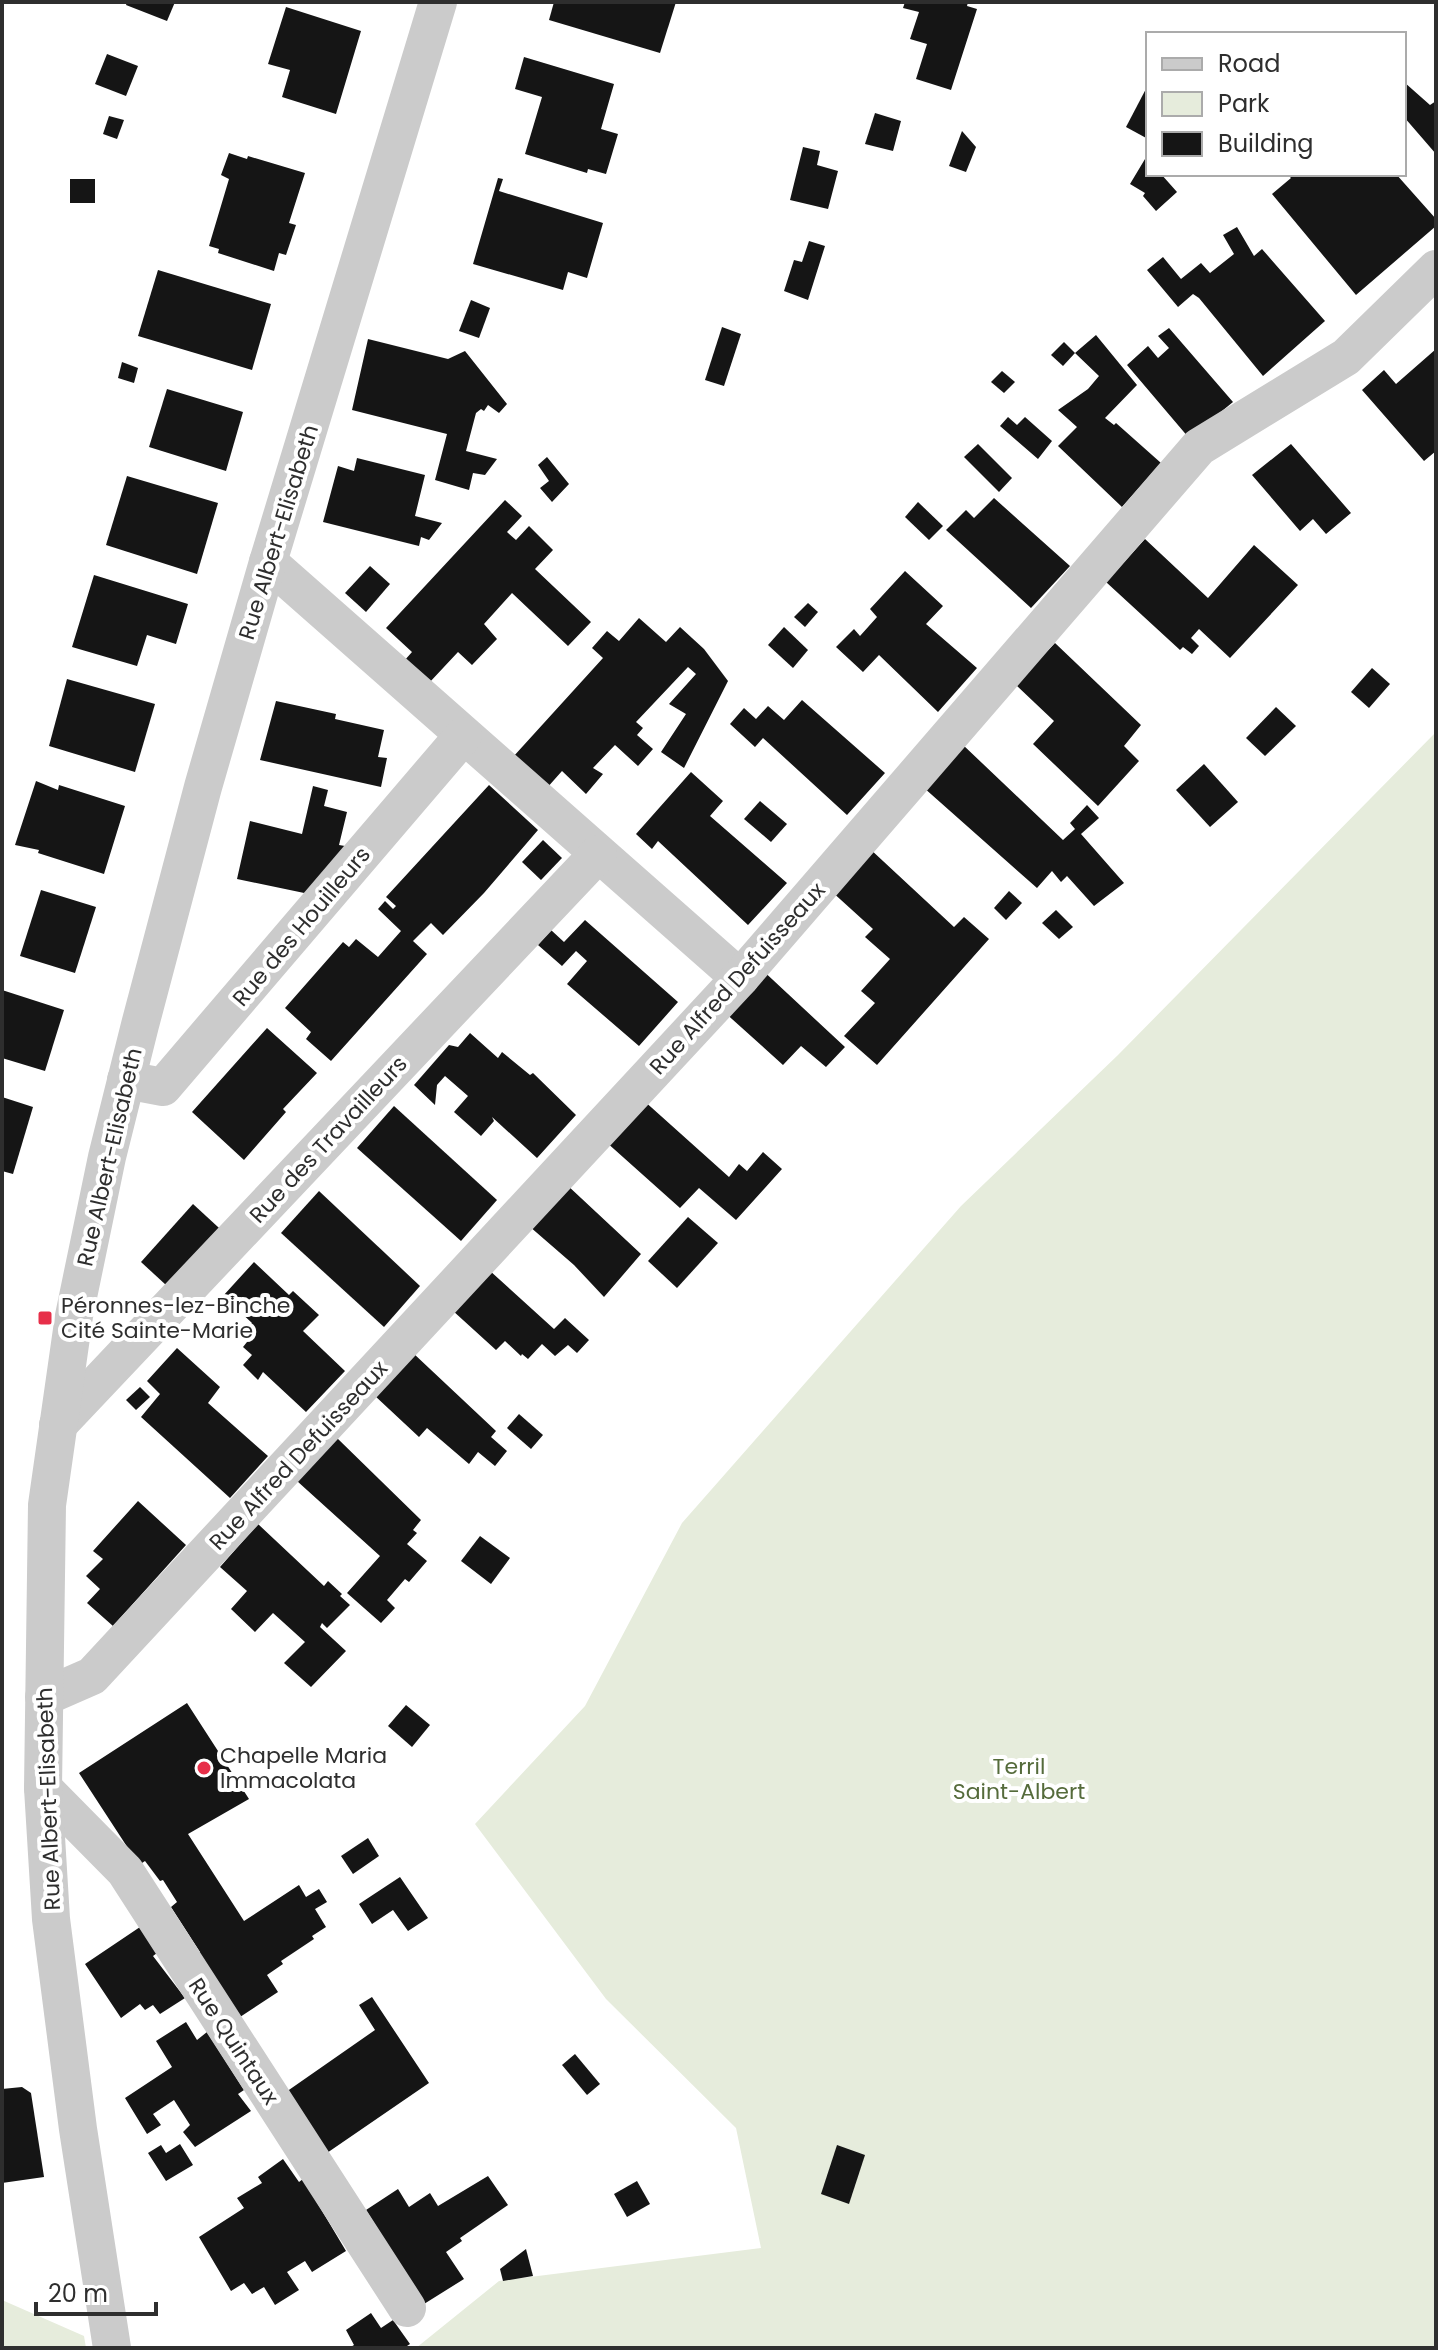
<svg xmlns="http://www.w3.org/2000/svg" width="1438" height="2350" font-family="Poppins,sans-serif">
<rect width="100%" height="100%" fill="#fff"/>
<g fill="#e6ecdc">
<polygon points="1436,732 1436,2348 416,2348 499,2281 761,2248 736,2128 606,1999 475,1824 585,1706 682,1523 961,1206 1118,1055"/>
<polygon points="2,2300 84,2336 86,2348 2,2348"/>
</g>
<g fill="#151515">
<polygon points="127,2 175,2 167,21 126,5"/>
<polygon points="554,2 676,2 660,53 549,20"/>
<polygon points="905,2 968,2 967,6 977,9 951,90 916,79 927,44 910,39 919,12 903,8"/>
<polygon points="286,7 361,31 336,114 282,97 290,70 268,64"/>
<polygon points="107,54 138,66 126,96 95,84"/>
<polygon points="524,57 614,84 601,129 618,134 606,174 588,169 587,173 525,154 542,97 515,89"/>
<polygon points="1404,82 1430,105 1436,101 1436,154 1404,117"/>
<polygon points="1148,85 1148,139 1126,127"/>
<polygon points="875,113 901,121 893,151 865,144"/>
<polygon points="109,116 124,120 117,139 103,134"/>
<polygon points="962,131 976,147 966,172 949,166"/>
<polygon points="803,147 820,151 817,165 838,171 828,209 790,200"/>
<polygon points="229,153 247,159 248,156 305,173 289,223 296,225 286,255 279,253 274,271 218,253 219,249 209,246 229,179 221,175"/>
<polygon points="1148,154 1148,174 1161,174 1177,192 1156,211 1143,196 1145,193 1130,184"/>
<polygon points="1287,174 1396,174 1436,219 1436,226 1356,295 1272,194 1291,178"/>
<polygon points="498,178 503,179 499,191 603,223 587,278 568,272 563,290 473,264"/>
<rect x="70" y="179" width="25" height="24"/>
<polygon points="1237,227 1254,256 1262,249 1325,321 1263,376 1199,298 1193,294 1178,307 1147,270 1163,257 1181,279 1201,263 1210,273 1234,254 1223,235"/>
<polygon points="809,241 825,246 808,300 784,291 794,260 802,262"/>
<polygon points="158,270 271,304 252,370 138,336"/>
<polygon points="471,300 490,308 479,338 459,331"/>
<polygon points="722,327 741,334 724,386 705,380"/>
<polygon points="1169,328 1233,402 1189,438 1127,365 1148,346 1158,358 1169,348 1158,336"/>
<polygon points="1096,335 1137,385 1105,418 1114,425 1116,423 1161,463 1122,507 1058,446 1077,427 1058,410 1088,389 1099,376 1075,353"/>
<polygon points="368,339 448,359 465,351 507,404 499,413 488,405 484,411 481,409 476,413 466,451 497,459 485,475 473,473 469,490 435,480 447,434 352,410"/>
<polygon points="1064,342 1075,353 1063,366 1051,355"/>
<polygon points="1436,349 1436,451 1424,461 1362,390 1384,370 1396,384"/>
<polygon points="122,362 138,368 134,383 118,378"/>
<polygon points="1002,371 1015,382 1004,393 991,382"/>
<polygon points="167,389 243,412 226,471 149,447"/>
<polygon points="1008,417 1017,425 1025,417 1052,441 1038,459 1000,426"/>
<polygon points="978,444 1012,478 999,492 964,457"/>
<polygon points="1291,444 1351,513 1326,534 1313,519 1300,531 1252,475"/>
<polygon points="547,457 569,484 552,502 540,488 549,481 538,465"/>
<polygon points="357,458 425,475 415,516 442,523 429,540 421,537 419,546 323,522 338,466 354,471"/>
<polygon points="127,476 218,503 197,574 106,545"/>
<polygon points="994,498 1070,566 1031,608 946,530 966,510 974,518"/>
<polygon points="505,500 522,516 507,532 516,540 529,526 553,550 535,569 591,622 568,646 512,593 484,624 497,639 472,665 458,652 429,683 404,661 412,652 386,628"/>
<polygon points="918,502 943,526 929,540 905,517"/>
<polygon points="1145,539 1208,598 1254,545 1298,585 1230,658 1199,629 1191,638 1199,646 1192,654 1183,647 1180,650 1106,582"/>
<polygon points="370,566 390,584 366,612 345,593"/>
<polygon points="905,571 943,606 926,624 977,668 938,712 879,655 863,672 836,647 854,629 860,636 877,617 870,609"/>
<polygon points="94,575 188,604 176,644 147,635 137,666 72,647"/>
<polygon points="808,603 818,612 805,627 794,617"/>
<polygon points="639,618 666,642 680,627 704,649 728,681 684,768 661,752 686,714 669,704 696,674 688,667 636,722 643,728 637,735 653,749 638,766 615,745 593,768 603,774 586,794 562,771 546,789 513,757 603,658 592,648 607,631 619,641"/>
<polygon points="784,627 808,650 793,668 768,645"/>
<polygon points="1055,643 1141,725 1124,746 1139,761 1098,806 1033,744 1054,721 1015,684"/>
<polygon points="1372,668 1390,684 1369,708 1351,692"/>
<polygon points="67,679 155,704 135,772 49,746"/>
<polygon points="802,700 885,773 847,815 763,738 755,747 730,724 744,708 756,719 768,706 784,720"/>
<polygon points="276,701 336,714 335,719 384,730 378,757 387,758 381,787 260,760"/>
<polygon points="1276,707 1296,726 1265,756 1246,738"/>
<polygon points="962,744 1063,840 1075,829 1070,823 1087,805 1099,818 1081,834 1124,883 1094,906 1067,876 1061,882 1052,871 1037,888 923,787"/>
<polygon points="1204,764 1238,802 1210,827 1176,790"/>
<polygon points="691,772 723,801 710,816 787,883 748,925 658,841 652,849 636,834"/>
<polygon points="36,781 58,790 59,785 125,806 104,874 38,853 39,850 15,845"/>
<polygon points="489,785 538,830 484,893 443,935 431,923 413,941 427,954 331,1061 306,1039 311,1032 285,1008 343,942 349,947 356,939 378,957 401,931 378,909 385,901 393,909 396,906 386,897"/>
<polygon points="313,786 328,790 324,806 347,812 339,845 351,847 309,894 237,879 250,821 302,834"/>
<polygon points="760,801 787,824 771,842 744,819"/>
<polygon points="543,840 562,858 541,880 522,862"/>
<polygon points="869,848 954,927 964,917 989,939 877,1065 844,1036 875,1003 861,991 890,959 865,937 873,929 830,890"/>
<polygon points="41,890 96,907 75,973 20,956"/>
<polygon points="1009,891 1022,903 1006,920 994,908"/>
<polygon points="1056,910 1073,927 1059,939 1042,923"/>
<polygon points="585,920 678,1002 639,1046 567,984 587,961 576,951 562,966 538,945 551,930 564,942"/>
<polygon points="760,968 845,1047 826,1067 801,1046 783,1065 722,1010"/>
<polygon points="2,990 64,1010 45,1071 2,1058"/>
<polygon points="267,1028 317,1073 283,1109 286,1112 244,1160 192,1112"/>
<polygon points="470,1033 498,1058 502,1052 530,1075 533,1073 576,1115 537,1158 492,1117 494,1121 481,1136 454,1112 468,1096 445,1076 437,1085 435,1105 414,1085 449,1045 458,1047"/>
<polygon points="2,1097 33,1107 13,1174 2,1171"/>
<polygon points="642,1099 729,1177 739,1164 747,1171 763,1152 782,1169 736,1220 699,1188 680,1208 605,1141"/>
<polygon points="394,1106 497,1200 461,1241 357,1148"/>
<polygon points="566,1184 641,1254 604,1297 574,1265 529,1226"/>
<polygon points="319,1191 420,1286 384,1327 281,1233"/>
<polygon points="193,1204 231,1239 179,1297 141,1262"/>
<polygon points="688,1217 718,1243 677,1288 648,1261"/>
<polygon points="254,1262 289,1295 293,1291 319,1315 303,1331 345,1371 306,1412 263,1372 258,1380 243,1365 252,1355 243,1347 247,1342 237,1333 252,1323 223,1296"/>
<polygon points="489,1270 554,1329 565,1318 589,1340 577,1353 568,1345 555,1356 542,1344 528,1359 522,1354 521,1356 505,1341 496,1350 452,1310"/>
<polygon points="177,1348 220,1387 208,1403 268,1456 230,1498 141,1417 160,1394 147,1381"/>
<polygon points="413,1353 496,1431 491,1437 507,1451 495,1466 478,1452 469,1464 427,1428 419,1437 374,1395"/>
<polygon points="140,1387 150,1397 136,1410 126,1400"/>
<polygon points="519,1414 543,1435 531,1449 507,1428"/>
<polygon points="337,1438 421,1520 413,1530 417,1533 407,1544 427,1561 409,1582 405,1579 387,1600 395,1608 381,1623 347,1593 380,1556 297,1481"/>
<polygon points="138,1501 186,1545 113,1626 87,1603 100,1589 86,1576 103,1559 93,1551"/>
<polygon points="258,1524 324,1586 328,1581 342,1594 340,1596 350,1605 327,1628 322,1623 320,1627 346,1651 311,1687 284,1663 305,1642 273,1613 255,1632 231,1609 247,1591 220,1567"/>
<polygon points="480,1536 510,1558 491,1584 461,1561"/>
<polygon points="187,1703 249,1799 188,1834 244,1921 299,1885 306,1897 319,1889 327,1902 315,1909 326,1927 312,1936 314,1939 281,1961 283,1964 267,1975 278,1992 240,2017 196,1953 200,1952 171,1907 177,1902 163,1880 160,1881 145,1861 139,1865 79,1773"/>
<polygon points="406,1705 430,1725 412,1747 388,1726"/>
<polygon points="368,1838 379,1856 353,1874 341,1856"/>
<polygon points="400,1877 428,1918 408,1931 393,1910 372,1924 359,1904"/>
<polygon points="140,1927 157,1953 153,1956 185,1998 160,2014 153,2005 145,2010 140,2004 121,2018 85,1964"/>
<polygon points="372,1997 429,2083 324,2155 286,2092 375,2030 359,2005"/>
<polygon points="186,2022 197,2040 207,2032 244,2090 238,2094 251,2111 195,2147 183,2132 190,2125 174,2100 153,2114 161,2125 147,2134 125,2098 172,2067 156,2041"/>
<polygon points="575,2054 600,2084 587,2095 562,2065"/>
<polygon points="22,2087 31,2093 44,2177 2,2183 2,2089"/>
<polygon points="180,2144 193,2165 166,2181 148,2153 161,2145 166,2153"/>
<polygon points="837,2145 865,2155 849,2204 821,2194"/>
<polygon points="283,2159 299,2182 303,2179 346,2251 312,2272 305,2261 287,2272 299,2290 275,2305 264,2287 252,2294 244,2283 231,2291 199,2237 244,2208 237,2198 262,2183 258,2177"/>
<polygon points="488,2176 508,2205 460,2238 462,2241 446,2252 464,2279 424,2304 366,2210 398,2189 409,2207 430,2193 438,2206"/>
<polygon points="637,2181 650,2204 627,2217 614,2194"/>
<polygon points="526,2249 533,2276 503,2281 500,2269"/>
<polygon points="371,2313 381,2328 393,2320 410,2344 404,2348 349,2348 354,2345 346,2330"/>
</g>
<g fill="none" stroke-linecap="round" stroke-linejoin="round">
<g stroke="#cbcbcb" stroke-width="38">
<polyline points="268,562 740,978"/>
<polyline points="126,1080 163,1087 463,736"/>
<polyline points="58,1425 598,854"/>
<polyline points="44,1697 92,1676 740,978 1199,447 1346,357 1436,269"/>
<polyline points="43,1788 125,1871 407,2308"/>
<polyline points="112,2348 78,2129 51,1919 43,1788 47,1505 74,1316 107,1157 140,1025 203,787 268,562 438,2"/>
</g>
</g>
<g fill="#e72f49" stroke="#fff" stroke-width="3">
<rect x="37" y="1310" width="16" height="16" rx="4"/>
<circle cx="204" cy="1768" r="8"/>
</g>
<g text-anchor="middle" stroke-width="8" stroke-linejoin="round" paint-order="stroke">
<g font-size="22" fill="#2e2e2e" stroke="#fff">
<text transform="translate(278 532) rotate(-73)" y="8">Rue Albert-Elisabeth</text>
<text transform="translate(301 926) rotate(-50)" y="8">Rue des Houilleurs</text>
<text transform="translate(737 978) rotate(-48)" y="8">Rue Alfred Defuisseaux</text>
<text transform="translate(328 1139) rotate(-47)" y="8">Rue des Travailleurs</text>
<text transform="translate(109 1157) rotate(-77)" y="8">Rue Albert-Elisabeth</text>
<text transform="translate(298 1455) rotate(-47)" y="8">Rue Alfred Defuisseaux</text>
<text transform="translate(48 1799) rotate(-92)" y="8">Rue Albert-Elisabeth</text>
<text transform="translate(234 2041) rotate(57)" y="8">Rue Quintaux</text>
</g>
<g font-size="22" fill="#2e2e2e" stroke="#fff" text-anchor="start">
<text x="61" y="1313">Péronnes-lez-Binche<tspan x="61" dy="25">Cité Sainte-Marie</tspan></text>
<text x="220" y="1763">Chapelle Maria<tspan x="220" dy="25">Immacolata</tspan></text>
</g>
<g font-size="22" fill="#556b3b" stroke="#fff">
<text x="1019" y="1774">Terril<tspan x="1019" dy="25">Saint-Albert</tspan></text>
</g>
</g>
<rect width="1438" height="2350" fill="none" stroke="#2e2e2e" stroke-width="8"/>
<rect x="1146" y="32" width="260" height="144" fill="#ffffff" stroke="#ababab" stroke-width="2"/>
<rect x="1162" y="58" width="40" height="12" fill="#cbcbcb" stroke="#ababab" stroke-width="2"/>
<text x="1218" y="72" font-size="24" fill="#2e2e2e">Road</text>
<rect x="1162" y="92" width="40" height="24" fill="#e6ecdc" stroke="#ababab" stroke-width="2"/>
<text x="1218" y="112" font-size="24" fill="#2e2e2e">Park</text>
<rect x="1162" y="132" width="40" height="24" fill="#151515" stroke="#ababab" stroke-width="2"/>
<text x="1218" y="152" font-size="24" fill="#2e2e2e">Building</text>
<path d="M36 2302v12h120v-12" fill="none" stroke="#2e2e2e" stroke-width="4"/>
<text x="48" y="2302" font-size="24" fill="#2e2e2e" stroke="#ffffff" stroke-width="6" paint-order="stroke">20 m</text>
</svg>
